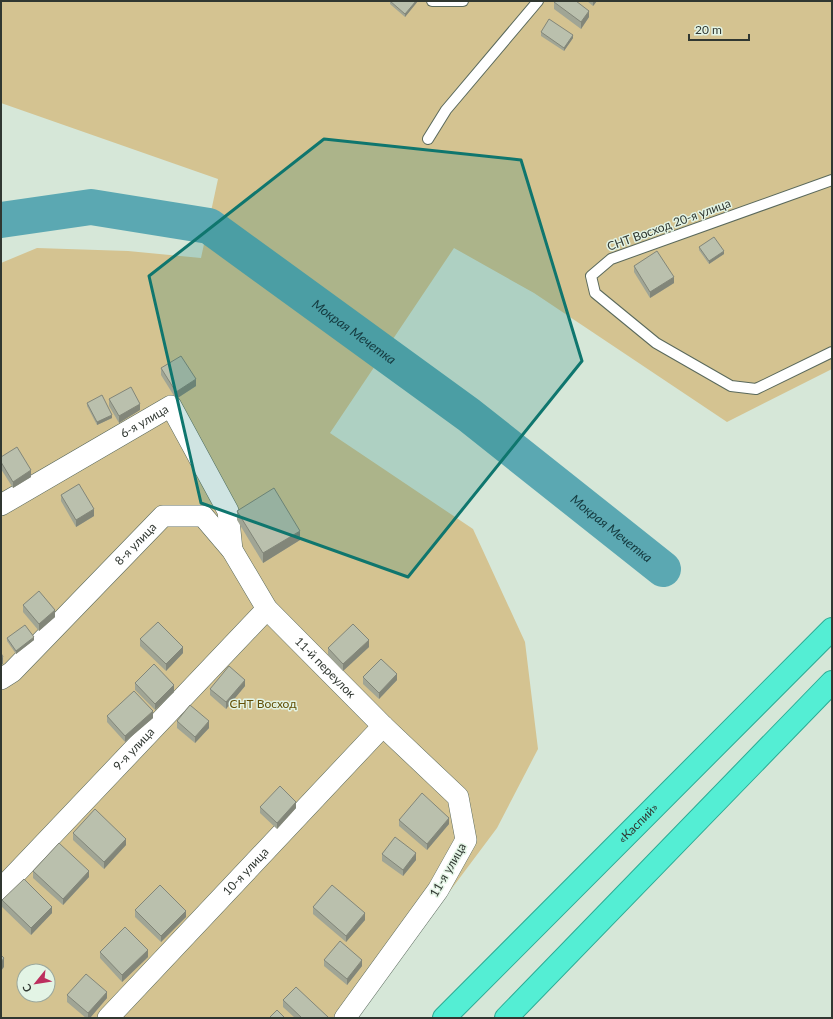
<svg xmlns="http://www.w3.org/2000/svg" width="833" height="1019" font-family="Lato,sans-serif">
<rect width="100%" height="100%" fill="#d6e7d8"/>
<path fill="#d4c391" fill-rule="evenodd" d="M1,1h831v368l-105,53 -193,-129 -80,-45 -124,185 143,96 52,113 13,107 -41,79 -142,190h-354v-755l36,-15 91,3 73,7 17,-79 -217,-76zM24,971h24v24h-24z"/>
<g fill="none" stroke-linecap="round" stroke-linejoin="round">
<path stroke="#5ba8b2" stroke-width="36" id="s1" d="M1,220l90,-13 118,19 260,189 194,154"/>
<defs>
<g id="service">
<polyline points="432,1 463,1"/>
<polyline points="428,139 446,110 538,1"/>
<polyline points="832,180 611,259 591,276 595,293 656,343 731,386 756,389 832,352"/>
</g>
<g id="minor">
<path id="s2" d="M1,505l170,-99 57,105 4,39"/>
<path id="s3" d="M1,679l11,-7 151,-156h40l29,34 35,59 116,117 75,71 8,43 -28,50 -93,128"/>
<path id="s4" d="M1,889l266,-280"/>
<path id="s5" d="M108,1018l275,-292"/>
</g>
<g id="trunk">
<path id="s6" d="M444,1018l388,-389"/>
<polyline points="506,1018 832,682"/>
</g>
</defs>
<use href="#service" stroke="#5a695c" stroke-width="12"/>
<use href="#minor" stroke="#5a695c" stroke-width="22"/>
<use href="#trunk" stroke="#2cab94" stroke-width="24"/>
<use href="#service" stroke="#fff" stroke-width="10"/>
<use href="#minor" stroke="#fff" stroke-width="21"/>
<use href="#trunk" stroke="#54eed4" stroke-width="22"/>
</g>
<g fill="#a0a595">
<polygon points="390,1 418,1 405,17 390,4"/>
<polygon points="587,1 597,1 593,6"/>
<polygon points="554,2 589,17 581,29 554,9"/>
<polygon points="541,32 573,38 564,51 541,36"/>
<polygon points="699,247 724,254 709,264 699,250"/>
<polygon points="634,266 674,283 650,298 634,272"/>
<polygon points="161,368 196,386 176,399 161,375"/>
<polygon points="109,399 140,410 119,423 109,406"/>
<polygon points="87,403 112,418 97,425 87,406"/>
<polygon points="1,457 31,477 13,488 1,469"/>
<polygon points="61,495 94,516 76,527 61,501"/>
<polygon points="237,511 300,540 263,563 237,520"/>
<polygon points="23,605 55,617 39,631 23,612"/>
<polygon points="7,638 34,640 16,654 7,641"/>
<polygon points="140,639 183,653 166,671 140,646"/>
<polygon points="369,647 343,671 328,655 328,648"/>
<polygon points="363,677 397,680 379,699 363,684"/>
<polygon points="135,683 174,692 155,710 135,690"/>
<polygon points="245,686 226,709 210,695 210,689"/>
<polygon points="107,716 153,718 125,742 107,722"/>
<polygon points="177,721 209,728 195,743 177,728"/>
<polygon points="260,807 296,808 277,829 260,813"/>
<polygon points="399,820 449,824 427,850 399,826"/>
<polygon points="73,833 126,845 104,869 73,840"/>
<polygon points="382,854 416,860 403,876 382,861"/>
<polygon points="33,871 89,877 63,905 33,878"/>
<polygon points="2,900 52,913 31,935 2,907"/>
<polygon points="313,907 365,920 346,942 313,914"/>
<polygon points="135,910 186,917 161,942 135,917"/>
<polygon points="100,952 148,957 122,982 100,958"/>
<polygon points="324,960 362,966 347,985 324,966"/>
<polygon points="67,995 107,998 90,1018 86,1018 67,1002"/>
<polygon points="283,1000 328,1018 295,1018 283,1007"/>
</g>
<g fill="#828679">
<polygon points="416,1 418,1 405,17 405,14"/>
<polygon points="593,1 597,1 593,6"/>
<polygon points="589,11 589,17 581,29 581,22"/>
<polygon points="573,35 573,38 564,51 564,48"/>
<polygon points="724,251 724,254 709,264 709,261"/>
<polygon points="674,277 674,283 650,298 650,292"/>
<polygon points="196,379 196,386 176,399 176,392"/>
<polygon points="140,404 140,410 119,423 119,416"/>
<polygon points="112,415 112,418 97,425 97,422"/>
<polygon points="31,470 31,477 13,488 13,482"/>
<polygon points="94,509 94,516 76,527 76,520"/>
<polygon points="300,531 300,540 263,563 263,553"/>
<polygon points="55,610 55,617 39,631 39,624"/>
<polygon points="34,637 34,640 16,654 16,651"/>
<polygon points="369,640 369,647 343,671 343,664"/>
<polygon points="183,647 183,653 166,671 166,664"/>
<polygon points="3,657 3,664 1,665 1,658"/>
<polygon points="397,674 397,680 379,699 379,693"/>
<polygon points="245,680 245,686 226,709 226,702"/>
<polygon points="174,685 174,692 155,710 155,704"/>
<polygon points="153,711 153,718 125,742 125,736"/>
<polygon points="209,721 209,728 195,743 195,737"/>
<polygon points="296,802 296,808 277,829 277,823"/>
<polygon points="449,818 449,824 427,850 427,844"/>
<polygon points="126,839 126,845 104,869 104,862"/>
<polygon points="416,853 416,860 403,876 403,870"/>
<polygon points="89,871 89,877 63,905 63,899"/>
<polygon points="52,907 52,913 31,935 31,928"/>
<polygon points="186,911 186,917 161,942 161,936"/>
<polygon points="365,913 365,920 346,942 346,936"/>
<polygon points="148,950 148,957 122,982 122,975"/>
<polygon points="4,958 4,967 1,971 1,962"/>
<polygon points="362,960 362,966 347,985 347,979"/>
<polygon points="107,992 107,998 90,1018 88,1018 88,1013"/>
</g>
<g fill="#bac0ad" stroke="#828679">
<polygon points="390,1 416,1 405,14"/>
<polygon points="555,1 576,1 589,11 581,22 554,2"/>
<polygon points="549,19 573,35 564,48 541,32"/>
<polygon points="714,237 724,251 709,261 699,247"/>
<polygon points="657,251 674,277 650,292 634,266"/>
<polygon points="181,356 196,379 176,392 161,368"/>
<polygon points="131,387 140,404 119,416 109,399"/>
<polygon points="102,395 112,415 97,422 87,403"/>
<polygon points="17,447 31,470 13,482 1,462 1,457"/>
<polygon points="79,484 94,509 76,520 61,495"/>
<polygon points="274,488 300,531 263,553 237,511"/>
<polygon points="39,591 55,610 39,624 23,605"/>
<polygon points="158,622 183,647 166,664 140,639"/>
<polygon points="353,624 369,640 343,664 328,648"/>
<polygon points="25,625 34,637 16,651 7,638"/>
<polygon points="1,653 3,657 1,658"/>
<polygon points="381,659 397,674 379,693 363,677"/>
<polygon points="154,664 174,685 155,704 135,683"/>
<polygon points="229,666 245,680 226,702 210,689"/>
<polygon points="134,691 153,711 125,736 107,716"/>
<polygon points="190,705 209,721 195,737 177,721"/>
<polygon points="280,786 296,802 277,823 260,807"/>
<polygon points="422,793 449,818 427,844 399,820"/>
<polygon points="95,809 126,839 104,862 73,833"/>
<polygon points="395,837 416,853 403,870 382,854"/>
<polygon points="59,843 89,871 63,899 33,871"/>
<polygon points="24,879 52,907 31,928 2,900"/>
<polygon points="160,885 186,911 161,936 135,910"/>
<polygon points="332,885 365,913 346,936 313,907"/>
<polygon points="125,927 148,950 122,975 100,952"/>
<polygon points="340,941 362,960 347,979 324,960"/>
<polygon points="1,955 4,958 1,962"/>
<polygon points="86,974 107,992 88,1013 67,995"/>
<polygon points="296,987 328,1017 328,1018 302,1018 283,1000"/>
<polygon points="277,1010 285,1018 269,1018"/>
</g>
<path fill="#0f766e" fill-opacity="0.2" stroke="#0f766e" stroke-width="3" stroke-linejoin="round" d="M324,139l197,21 61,201 -174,216 -207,-74 -52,-227z"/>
<g text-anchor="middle" stroke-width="3" stroke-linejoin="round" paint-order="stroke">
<g font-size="12" fill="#303731" stroke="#e3f4e5">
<text transform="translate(669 225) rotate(-20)" y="4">СНТ Восход 20-я улица</text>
<text dy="4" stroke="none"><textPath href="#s2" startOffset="166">6-я улица</textPath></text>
<text dy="4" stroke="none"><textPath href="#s3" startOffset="191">8-я улица</textPath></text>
<text dy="4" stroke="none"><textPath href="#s3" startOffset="466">11-й переулок</textPath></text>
<text dy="4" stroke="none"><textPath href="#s4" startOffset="193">9-я улица</textPath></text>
<text dy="4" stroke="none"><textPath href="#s6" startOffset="275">«Каспий»</textPath></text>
<text transform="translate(448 870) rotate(-60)" y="4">11-я улица</text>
<text dy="4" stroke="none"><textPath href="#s5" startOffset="201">10-я улица</textPath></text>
</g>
<g font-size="12" fill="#614e05" stroke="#e3f4e5">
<text x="263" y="708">СНТ Восход</text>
</g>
<g font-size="13" font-style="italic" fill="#14393e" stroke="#e3f4e5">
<text dy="5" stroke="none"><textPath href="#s1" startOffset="390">Мокрая Мечетка</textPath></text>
<text dy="5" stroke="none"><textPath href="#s1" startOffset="714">Мокрая Мечетка</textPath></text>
</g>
</g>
<rect width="833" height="1019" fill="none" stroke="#303731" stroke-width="4"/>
<g transform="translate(36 983) rotate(240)"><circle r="19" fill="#e3f4e5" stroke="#9ba89d"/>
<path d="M0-3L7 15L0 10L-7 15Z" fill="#bc2f5e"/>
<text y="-6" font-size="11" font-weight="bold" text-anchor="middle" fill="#303731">С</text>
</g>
<path d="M689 34v6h60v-6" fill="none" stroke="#303731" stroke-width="2"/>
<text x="695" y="34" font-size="12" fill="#303731" stroke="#e3f4e5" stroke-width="3" paint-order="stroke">20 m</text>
</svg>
